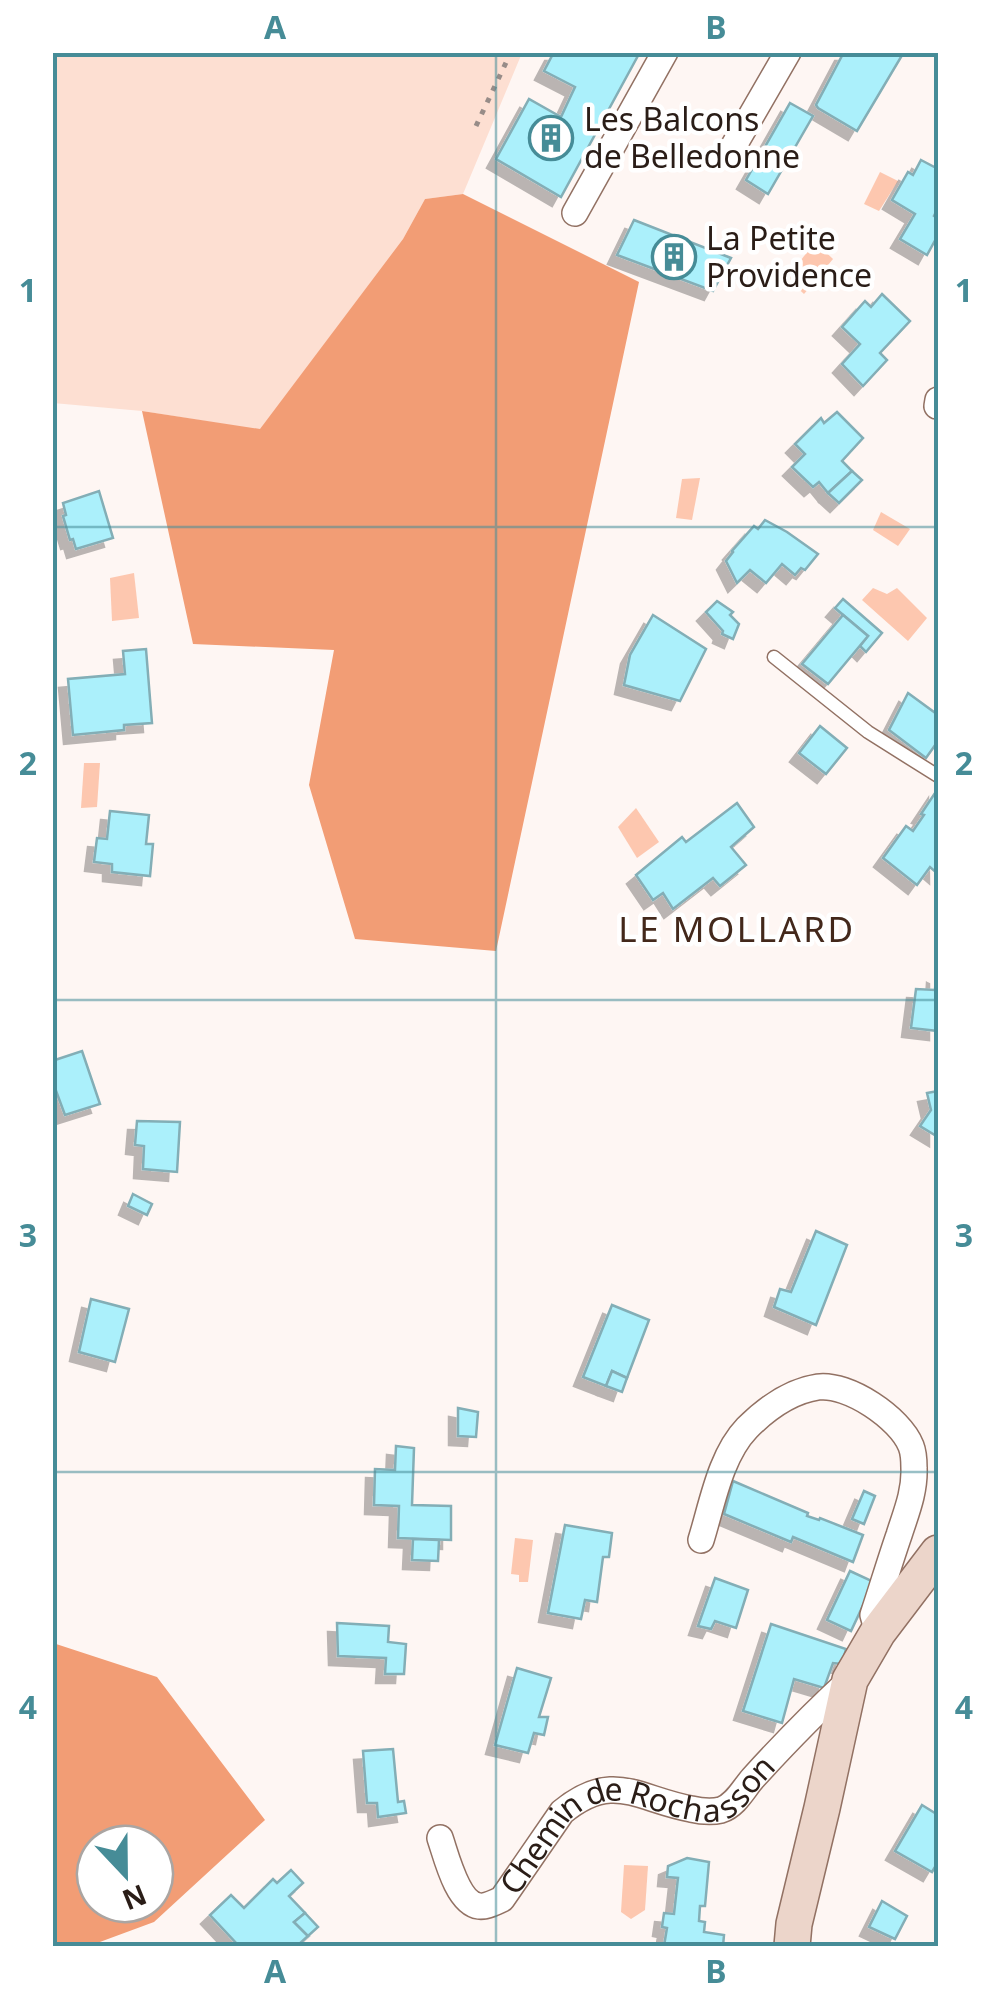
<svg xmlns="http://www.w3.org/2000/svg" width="991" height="1999" font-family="'Noto Sans',sans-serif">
<defs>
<filter id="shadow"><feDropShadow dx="-9" dy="9" stdDeviation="0" flood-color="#0004"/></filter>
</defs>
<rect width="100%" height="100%" fill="#fef6f3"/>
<polygon fill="#fddfd2" points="52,53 522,53 463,194 425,199 403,239 260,430 142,411 53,403"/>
<g fill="#f29d75" fill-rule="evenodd">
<polygon points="463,194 639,282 496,951 355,939 309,785 334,650 193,644 142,411 260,429 403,239 425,199"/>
<path d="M53,1643l104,34 108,143 -111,102 -65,24h-36zM95,1844h60v60h-60z"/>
</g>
<g fill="#fdc7af">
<polygon points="880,172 898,181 879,211 864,204"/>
<polygon points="815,242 833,259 804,294 787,278"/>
<polygon points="700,478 692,520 676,518 682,479"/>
<polygon points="881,512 910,529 898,546 873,530"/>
<polygon points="134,573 139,618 112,621 110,578"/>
<polygon points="873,588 887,594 897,588 927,618 908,641 862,600"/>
<polygon points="84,763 100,763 97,807 81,808"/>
<polygon points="636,808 659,842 637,858 618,827"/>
<polygon points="515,1538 533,1540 528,1582 519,1582 519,1575 511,1574"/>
<polygon points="624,1865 648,1866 645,1910 631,1919 621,1912"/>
</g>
<g fill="#abf0fb" stroke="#83aeb6" stroke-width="2.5" filter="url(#shadow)">
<polygon points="554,52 640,52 561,197 496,159 529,99 561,117 575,87 544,71"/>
<polygon points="844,52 904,52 857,131 818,108 816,105"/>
<polygon points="790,103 813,116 768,194 746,180"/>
<polygon points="921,160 938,169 938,208 934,216 938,219 938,235 927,255 900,239 915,214 892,200 908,172 913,175"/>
<polygon points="634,220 731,258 713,291 617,255"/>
<polygon points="882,294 910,321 880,353 887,360 863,386 842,364 860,344 842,327 865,301 871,307"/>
<polygon points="837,412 863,438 842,461 852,471 828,493 819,482 813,487 792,467 805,454 795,444 821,418 824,423"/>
<polygon points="852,471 862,480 839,503 828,493"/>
<polygon points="99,491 113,538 76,549 73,539 70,540 63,516 66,515 63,503"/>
<polygon points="765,520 787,532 818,554 805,570 801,568 795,575 782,564 766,583 750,570 737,583 726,561 733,552 732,551 754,526 758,529"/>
<polygon points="843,599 882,633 866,652 860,646 868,636 835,608"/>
<polygon points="717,601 733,612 730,615 739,624 733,639 722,634 723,631 706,612"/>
<polygon points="653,615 706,649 680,701 624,685 630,655"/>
<polygon points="843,615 868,636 828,684 802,664"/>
<polygon points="146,649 152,723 124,725 124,730 73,735 68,679 125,674 123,651"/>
<polygon points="908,693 938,715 938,741 926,758 889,730"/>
<polygon points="820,726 847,748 826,774 799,753"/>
<polygon points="937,790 938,874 930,867 917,885 883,858 906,826 913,831 924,815 921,814"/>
<polygon points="737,803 754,827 731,847 746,865 720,886 713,878 673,909 663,893 653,900 636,875 682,837 686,842"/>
<polygon points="110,811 149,815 146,844 153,844 150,876 112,872 112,864 94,862 97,838 107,839"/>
<polygon points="936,974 938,975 938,1031 911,1028 916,989 935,990"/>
<polygon points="82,1051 100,1104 65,1115 52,1080 52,1061"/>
<polygon points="938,1091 938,1137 920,1126 931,1110 927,1093"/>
<polygon points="137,1121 180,1122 177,1172 143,1169 144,1146 135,1145"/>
<polygon points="133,1194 152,1204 147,1215 128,1206"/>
<polygon points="816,1231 847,1245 816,1325 774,1307 780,1289 791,1292"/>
<polygon points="91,1299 129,1309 115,1362 79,1352"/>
<polygon points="612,1305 649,1320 627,1378 612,1371 606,1386 583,1377"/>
<polygon points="612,1371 627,1378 622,1392 606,1386"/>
<polygon points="458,1408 478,1412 476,1437 458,1436"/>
<polygon points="396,1446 414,1448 412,1505 451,1506 451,1540 398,1538 399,1506 374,1505 375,1469 395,1470"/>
<polygon points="733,1481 808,1513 807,1516 819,1520 820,1518 863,1535 853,1562 793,1537 791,1542 724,1514"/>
<polygon points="864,1491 875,1496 864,1524 852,1519"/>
<polygon points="565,1525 612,1533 609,1557 603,1557 597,1602 585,1600 581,1619 548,1613"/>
<polygon points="413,1539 439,1540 438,1561 412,1560"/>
<polygon points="850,1571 874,1582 851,1631 827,1620"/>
<polygon points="715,1578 748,1590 736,1628 715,1621 711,1629 698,1626"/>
<polygon points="337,1623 389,1626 388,1642 406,1644 404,1674 385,1674 386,1658 338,1656"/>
<polygon points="771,1624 846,1649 842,1664 833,1663 824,1688 794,1679 782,1723 743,1711"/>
<polygon points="517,1668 551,1678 539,1717 548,1717 544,1735 534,1733 528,1753 495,1745"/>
<polygon points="393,1749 398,1802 404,1801 406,1813 378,1817 377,1803 367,1803 363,1751"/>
<polygon points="922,1805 938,1815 938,1862 932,1872 895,1851"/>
<polygon points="687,1858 709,1862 705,1906 700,1906 699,1921 705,1922 704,1932 724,1935 723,1946 664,1946 667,1928 662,1927 664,1913 674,1914 678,1878 667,1877 668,1866"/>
<polygon points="291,1870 303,1883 289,1896 305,1913 294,1922 308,1936 297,1946 239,1946 210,1915 231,1895 244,1908 273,1879 277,1883"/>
<polygon points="882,1901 907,1916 895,1939 869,1927"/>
<polygon points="305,1913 318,1927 308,1936 294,1922"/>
</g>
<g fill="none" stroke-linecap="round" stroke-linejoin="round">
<defs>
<polyline id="lane" points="774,657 868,732 938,776"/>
<g id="street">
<polyline points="729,154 788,52"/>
<polyline points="575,213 665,52"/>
<polyline points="937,406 938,400"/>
<path d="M701,1540c11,-35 19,-84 46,-112 19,-19 44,-37 71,-41 30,-4 82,31 93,59 2,5 3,16 3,22 1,24 -8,45 -15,67 -9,26 -17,53 -26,80l5,17"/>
<path id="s1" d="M440,1838c6,17 17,65 39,68 7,1 17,-4 23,-7l60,-87c51,-42 75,-13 129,-3 9,2 21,3 30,1 15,-5 23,-22 32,-32 31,-34 63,-67 97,-98"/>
</g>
<polyline id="secondary" points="792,1946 794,1924 822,1808 850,1680 878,1632 938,1553"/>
</defs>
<use href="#lane" stroke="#927163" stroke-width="15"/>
<use href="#street" stroke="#927163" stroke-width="28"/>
<use href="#secondary" stroke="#927163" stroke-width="38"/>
<polyline stroke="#978c88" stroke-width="5" stroke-dasharray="5 8" stroke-linecap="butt" points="476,126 511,52"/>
<use href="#lane" stroke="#fff" stroke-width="12"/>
<use href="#street" stroke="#fff" stroke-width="25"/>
<use href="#secondary" stroke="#ecd5ca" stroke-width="35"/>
</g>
<path fill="none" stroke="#468c97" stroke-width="2.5" stroke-opacity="0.55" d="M496,52v1894M52,527h886M52,1000h886M52,1472h886"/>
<defs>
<symbol id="building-ring" viewBox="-11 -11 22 22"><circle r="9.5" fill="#fff" stroke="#468c97" stroke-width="1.5"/><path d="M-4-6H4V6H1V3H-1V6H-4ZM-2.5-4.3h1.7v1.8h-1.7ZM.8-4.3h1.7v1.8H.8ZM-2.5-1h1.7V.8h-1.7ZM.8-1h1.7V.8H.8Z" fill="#468c97"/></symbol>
</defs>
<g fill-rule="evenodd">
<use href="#building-ring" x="526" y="113" width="50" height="50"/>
<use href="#building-ring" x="649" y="232" width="50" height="50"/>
</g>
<g text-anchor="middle" stroke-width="9" stroke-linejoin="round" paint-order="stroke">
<g font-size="32" fill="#2a1d17" stroke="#fff" text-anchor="start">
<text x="584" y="131">Les Balcons<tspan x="584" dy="37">de Belledonne</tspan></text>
<text x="706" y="250">La Petite<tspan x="706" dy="37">Providence</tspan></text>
</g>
<g font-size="32" fill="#2a1d17" stroke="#fff">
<text dy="11" stroke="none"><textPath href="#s1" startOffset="282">Chemin de Rochasson</textPath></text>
</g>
<g font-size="35" letter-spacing="2.5" fill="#43281b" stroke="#fff">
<text x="737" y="942">LE MOLLARD</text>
</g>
</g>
<rect width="991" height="1999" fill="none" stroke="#ffffff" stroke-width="110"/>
<g transform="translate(125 1874) rotate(158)"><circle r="48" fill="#ffffff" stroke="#aaa5a2" stroke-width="2.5"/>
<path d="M0-8L18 38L0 25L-18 38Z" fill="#468c97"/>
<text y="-15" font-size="28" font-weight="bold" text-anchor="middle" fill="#2a1d17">N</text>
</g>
<rect x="55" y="55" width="881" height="1889" fill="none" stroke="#468c97" stroke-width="4"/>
<g font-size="32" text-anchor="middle" font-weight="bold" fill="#468c97">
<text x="275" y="39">A</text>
<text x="716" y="39">B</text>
<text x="28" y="302">1</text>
<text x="964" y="302">1</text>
<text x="28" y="775">2</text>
<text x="964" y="775">2</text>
<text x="28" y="1247">3</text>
<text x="964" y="1247">3</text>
<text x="28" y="1719">4</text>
<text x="964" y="1719">4</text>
<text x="275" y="1983">A</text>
<text x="716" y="1983">B</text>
</g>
</svg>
